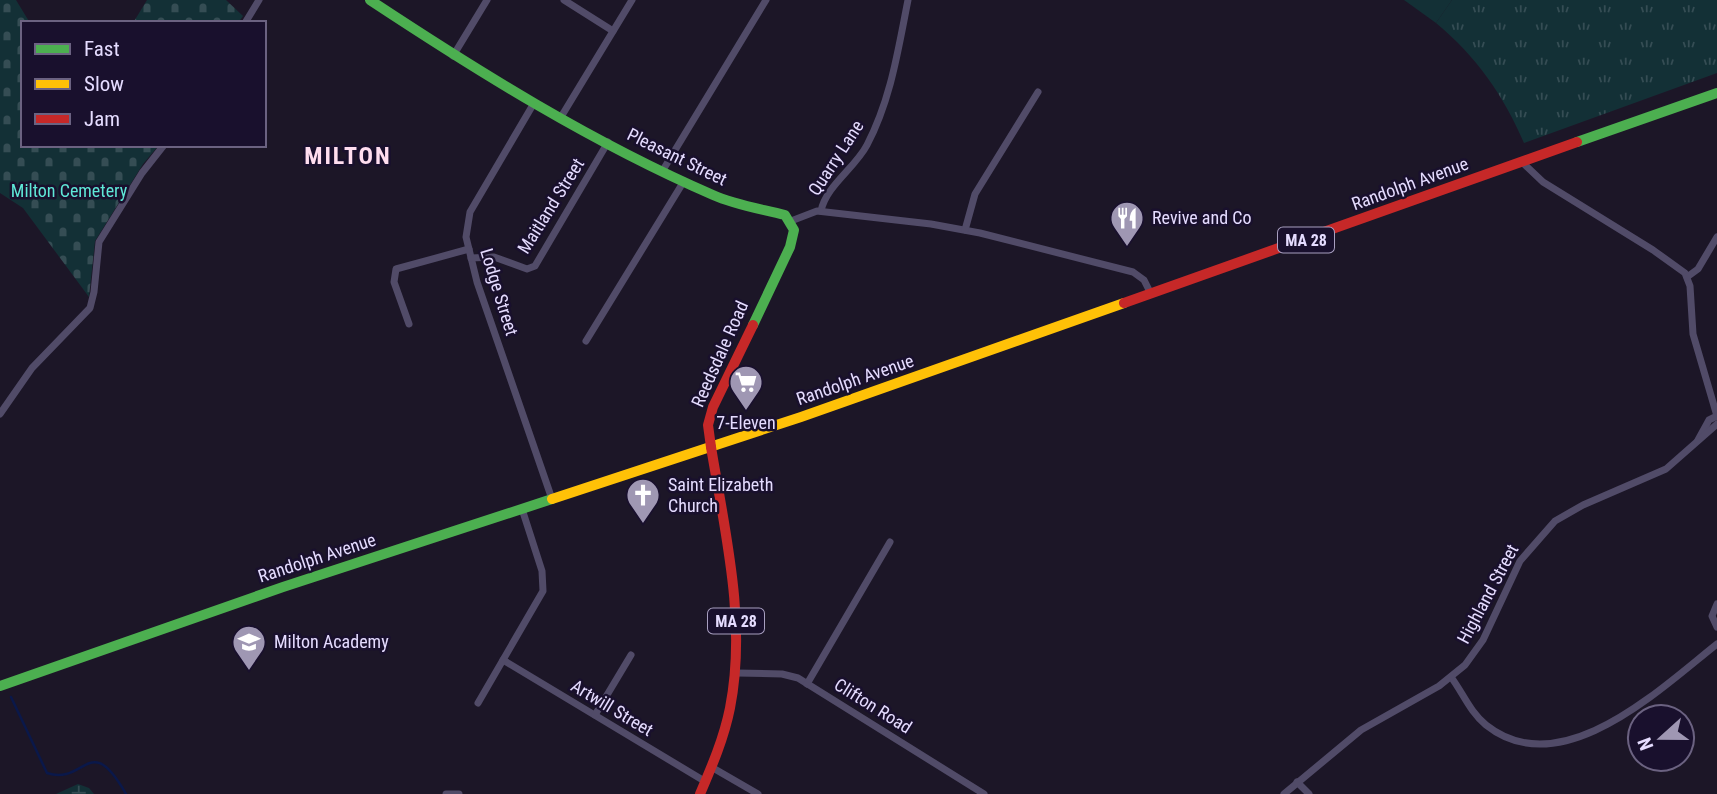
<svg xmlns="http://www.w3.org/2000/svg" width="1717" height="794" font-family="'Roboto Condensed',sans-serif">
<defs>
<pattern id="wetland-marsh" width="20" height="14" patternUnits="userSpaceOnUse" patternTransform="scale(1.75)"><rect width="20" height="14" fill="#133036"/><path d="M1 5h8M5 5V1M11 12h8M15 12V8" fill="none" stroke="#354d54"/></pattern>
<pattern id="cemetery-stones" width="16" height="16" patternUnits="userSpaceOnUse" patternTransform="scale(1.75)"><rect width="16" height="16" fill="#133036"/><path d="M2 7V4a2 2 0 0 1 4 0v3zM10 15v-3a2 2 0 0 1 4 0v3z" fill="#354d54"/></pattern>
<pattern id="park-tufts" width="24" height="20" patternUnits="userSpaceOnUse" patternTransform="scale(1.75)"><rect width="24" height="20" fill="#133036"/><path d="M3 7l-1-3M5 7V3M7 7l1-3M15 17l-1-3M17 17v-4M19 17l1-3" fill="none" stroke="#354d54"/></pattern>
</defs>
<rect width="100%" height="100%" fill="#1c1627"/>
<polygon fill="#133036" points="1404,0 1452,0 1436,23"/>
<polygon fill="url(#wetland-marsh)" points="78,784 89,788 94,794 56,794"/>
<g fill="url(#cemetery-stones)">
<polygon points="0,0 16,0 30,23 23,23 23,145 159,145 143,164 95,241 89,297 23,208 0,193"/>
<polygon points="147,0 226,0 243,16 238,23 133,23"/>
</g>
<path fill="url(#park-tufts)" d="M1452,0h265v73l-193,70c-20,-47 -48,-87 -88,-120z"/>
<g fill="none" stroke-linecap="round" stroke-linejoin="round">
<path stroke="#0a184a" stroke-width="2.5" d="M11,697l36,76c39,13 42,-44 79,21"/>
<g stroke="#514b68" stroke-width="7">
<polyline points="564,0 613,31"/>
<polyline points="245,23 259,0"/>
<polyline points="453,56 487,0"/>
<polyline points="534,103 470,212 466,237 477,282 552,499"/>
<polyline points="561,117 632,0"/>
<polyline points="1523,163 1543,182 1653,250 1685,273 1690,286 1693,334 1717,416"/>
<polyline points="663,170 766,0"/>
<path d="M821,211c5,-25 34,-43 46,-66 24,-46 31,-95 41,-145"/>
<polyline points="791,221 817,211 931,224 980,233 1133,272 1144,280 1151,294"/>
<polyline points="965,230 975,194 1038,92"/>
<polyline points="471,258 494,257 527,269 535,266 608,142"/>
<polyline points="1687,277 1698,269 1717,237"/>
<polyline points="409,324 394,282 396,269 469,249"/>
<polyline points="586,341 684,181"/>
<polyline points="0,414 32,368 90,308 94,292 99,242 142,173 164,145"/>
<polyline points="1698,440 1709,420 1717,416"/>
<polyline points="1717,604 1712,616 1717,627"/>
<polyline points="503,660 706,782"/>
<polyline points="737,673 782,674 798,678 984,794"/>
<path d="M1451,677c12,16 19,35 35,48 75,60 174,-36 231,-81"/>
<polyline points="807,684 890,542"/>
<polyline points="478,703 543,591 542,571 522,509"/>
<polyline points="595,715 631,655"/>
<polyline points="713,768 758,794"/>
<polyline points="1297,782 1309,794"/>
<polyline points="446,794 459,794"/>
<polyline points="1284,794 1361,730 1439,686 1465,665 1483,640 1520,561 1555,521 1583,505 1666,469 1717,424"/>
</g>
<g stroke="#4caf50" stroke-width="10">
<path d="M370,0c109,72 223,143 343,195 22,10 49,14 72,20l9,15 -4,17 -37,78"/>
<polyline points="1577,142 1717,93"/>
<polyline points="0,686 283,587 552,499"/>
</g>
<polyline stroke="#ffc107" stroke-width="10" points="552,499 801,417 1124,303"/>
<g stroke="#c62828" stroke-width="10">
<polyline points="1124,303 1577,142"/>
<polyline points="711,447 708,425 713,407 753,325"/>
<path d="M700,794c12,-28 24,-56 30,-86 17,-86 -5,-176 -19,-261"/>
</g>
</g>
<defs>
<symbol id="restaurant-pin" viewBox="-11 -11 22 30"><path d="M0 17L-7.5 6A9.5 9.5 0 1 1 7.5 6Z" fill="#9f97b3" stroke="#19102d"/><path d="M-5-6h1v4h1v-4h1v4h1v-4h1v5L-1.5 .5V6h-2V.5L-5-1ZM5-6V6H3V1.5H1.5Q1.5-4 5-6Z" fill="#fff"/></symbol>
<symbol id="supermarket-pin" viewBox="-11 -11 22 30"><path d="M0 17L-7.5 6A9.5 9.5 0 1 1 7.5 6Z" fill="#9f97b3" stroke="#19102d"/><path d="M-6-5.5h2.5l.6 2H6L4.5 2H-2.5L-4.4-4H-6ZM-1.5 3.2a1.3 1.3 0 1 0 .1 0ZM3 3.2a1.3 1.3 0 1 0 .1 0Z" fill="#fff"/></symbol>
<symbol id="church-pin" viewBox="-11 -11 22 30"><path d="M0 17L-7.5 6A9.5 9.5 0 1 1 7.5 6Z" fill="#9f97b3" stroke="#19102d"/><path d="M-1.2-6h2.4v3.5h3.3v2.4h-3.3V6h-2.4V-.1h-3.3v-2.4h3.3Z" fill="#fff"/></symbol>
<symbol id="school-pin" viewBox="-11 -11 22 30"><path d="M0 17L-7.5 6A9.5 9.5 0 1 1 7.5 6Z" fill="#9f97b3" stroke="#19102d"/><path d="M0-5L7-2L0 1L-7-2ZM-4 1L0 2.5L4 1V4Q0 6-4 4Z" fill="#fff"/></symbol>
</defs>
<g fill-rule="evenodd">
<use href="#restaurant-pin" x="1108" y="199" width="38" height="52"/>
<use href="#supermarket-pin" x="727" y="363" width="38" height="52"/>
<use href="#church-pin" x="624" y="476" width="38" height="52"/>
<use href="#school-pin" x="230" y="623" width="38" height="52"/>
</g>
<g text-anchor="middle" stroke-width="5" stroke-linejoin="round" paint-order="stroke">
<g fill="#19102d" stroke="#a89fc0" stroke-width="2">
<rect x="1278" y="227.5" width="56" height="25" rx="5"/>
<rect x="708" y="608.5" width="56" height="25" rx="5"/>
</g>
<g font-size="16" font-weight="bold" fill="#e5dcff">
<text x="1306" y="246">MA 28</text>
<text x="736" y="627">MA 28</text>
</g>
<g font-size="18" fill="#e5dcff" stroke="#19102d">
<text transform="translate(677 157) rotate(26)" y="6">Pleasant Street</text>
<text transform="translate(836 158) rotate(-57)" y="6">Quarry Lane</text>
<text transform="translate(1410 184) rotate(-20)" y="6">Randolph Avenue</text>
<text transform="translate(551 206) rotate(-58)" y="6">Maitland Street</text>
<text transform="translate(499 292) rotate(73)" y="6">Lodge Street</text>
<text transform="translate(720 354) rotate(-66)" y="6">Reedsdale Road</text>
<text transform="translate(855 380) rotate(-19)" y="6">Randolph Avenue</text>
<text transform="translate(317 558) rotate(-18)" y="6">Randolph Avenue</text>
<text transform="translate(1488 594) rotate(-62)" y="6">Highland Street</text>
<text transform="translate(873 706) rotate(32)" y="6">Clifton Road</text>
<text transform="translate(612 708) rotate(31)" y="6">Artwill Street</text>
</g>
<g font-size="18" fill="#5fe8d8" stroke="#19102d">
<text x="69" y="197">Milton Cemetery</text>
</g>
<g font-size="18" fill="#e5dcff" stroke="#19102d" text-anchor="start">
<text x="1152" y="224">Revive and Co</text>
<text x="746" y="429" text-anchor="middle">7-Eleven</text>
<text x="668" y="491">Saint Elizabeth<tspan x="668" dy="21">Church</tspan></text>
<text x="274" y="648">Milton Academy</text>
</g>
<g font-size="24" font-weight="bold" letter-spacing="2" fill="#ffdeef" stroke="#19102d">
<text x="348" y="164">MILTON</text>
</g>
</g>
<rect x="21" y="21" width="245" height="126" fill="#19102d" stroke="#6b6281" stroke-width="2"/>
<rect x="35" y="44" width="35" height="10" fill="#4caf50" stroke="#6b6281" stroke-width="2"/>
<text x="84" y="56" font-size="21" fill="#e5dcff">Fast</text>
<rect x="35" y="79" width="35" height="10" fill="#ffc107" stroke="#6b6281" stroke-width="2"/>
<text x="84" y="91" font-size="21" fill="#e5dcff">Slow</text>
<rect x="35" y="114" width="35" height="10" fill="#c62828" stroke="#6b6281" stroke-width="2"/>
<text x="84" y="126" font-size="21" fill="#e5dcff">Jam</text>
<g transform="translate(1661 738) rotate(249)"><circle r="33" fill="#19102d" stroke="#6b6281" stroke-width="2"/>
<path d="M0-5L12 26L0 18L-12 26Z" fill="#9f97b3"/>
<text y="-10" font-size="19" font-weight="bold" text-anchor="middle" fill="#e5dcff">N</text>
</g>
</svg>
